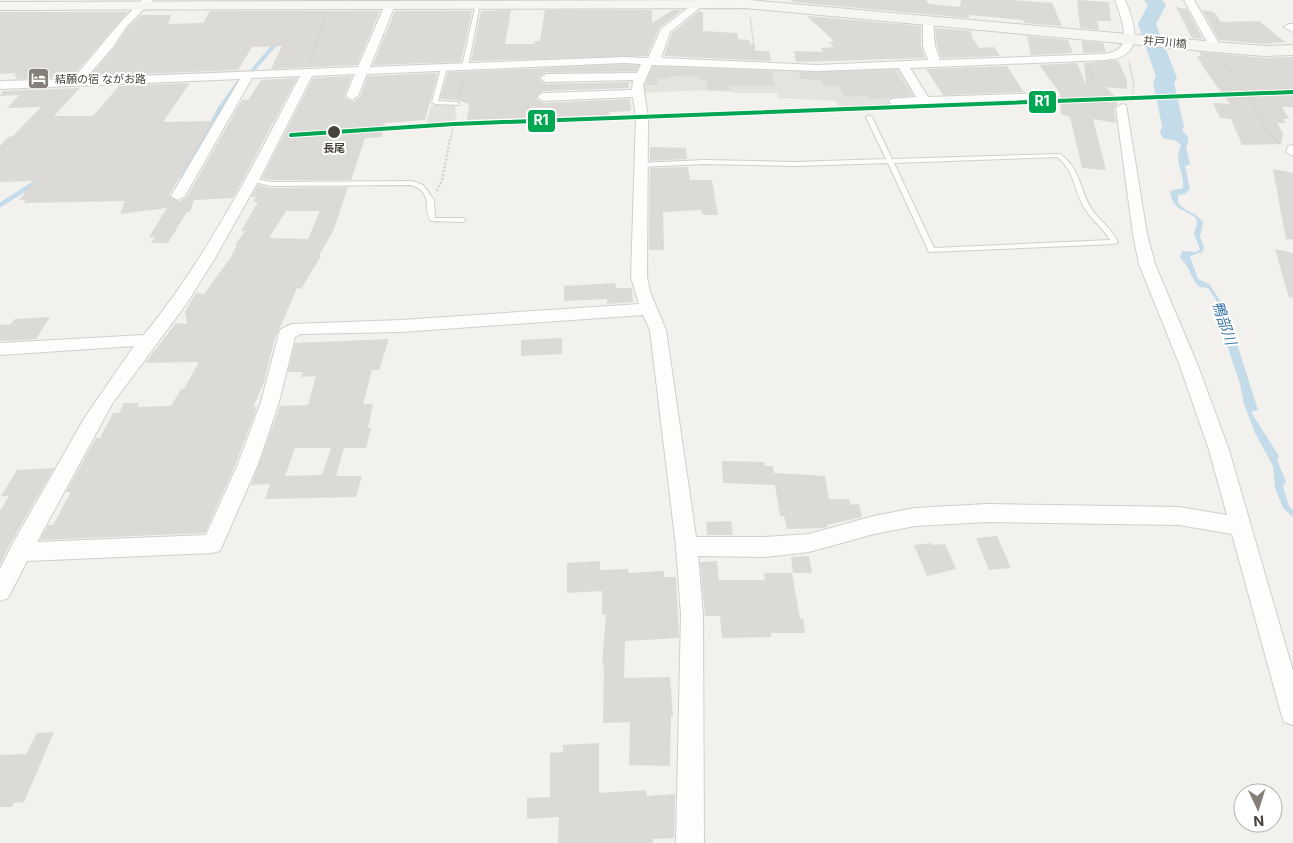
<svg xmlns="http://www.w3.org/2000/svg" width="1293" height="843" font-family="Inter,'Noto Sans JP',sans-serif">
<rect width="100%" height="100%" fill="#f2f1ee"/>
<g fill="#e5e3dd">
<polygon points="647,62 640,75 547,76 549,64"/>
<polygon points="651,63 702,66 899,66 919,99 888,100 890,105 839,107 836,101 778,98 777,93 737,93 709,90 641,93 642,84"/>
</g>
<polygon fill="#e4e2df" points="431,105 456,105 452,122 426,124"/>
<path fill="#c4dbea" d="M1162,89h6l13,26 1,15 6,7v6l-2,4 4,17 -5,2 5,23 -5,5 -7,1v7c6,11 19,9 25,21l-3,13 4,11 -1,5 -13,4 8,23 11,5 17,25 32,101 -7,2 28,44 -2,4 9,22 -3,4 6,20 4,4v7l-10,-9 -8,-20 -2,-22 -18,-33 -11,-29 -4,-20 -23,-69 -2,-9 3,-3 -10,-15 -9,-1c-9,-9 -9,-21 -19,-29l2,-7 14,1 4,-3 -6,-15 3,-10 -1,-6c-13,-10 -23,-7 -26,-27l13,-3c2,-16 -10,-24 -2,-43l-5,-4 -6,-2 -3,-6 3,-2 -4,-6z"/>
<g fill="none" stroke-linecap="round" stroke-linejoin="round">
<g stroke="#c4dbea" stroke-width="4">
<polyline points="253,70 276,43"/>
<polyline points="202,141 220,108 238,83"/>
</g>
<g stroke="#c4dbea" stroke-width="4.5">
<polyline points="174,175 183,175 202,140"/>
<polyline points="0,205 38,181"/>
</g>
<polygon fill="#c4dbea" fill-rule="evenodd" points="1144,0 1162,0 1166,5 1156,24 1177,78 1174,83 1184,126 1179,138 1171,140 1163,138 1160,133 1162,126 1153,82 1156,77 1138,24 1148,5"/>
</g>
<g fill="#dcdad7" fill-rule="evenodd">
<polygon points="791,0 926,0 929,4 960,7 961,0 1013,0 1052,3 1062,26 1024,23 1023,20 969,15 969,18 793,2"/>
<polygon points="1077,0 1109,2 1111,21 1097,21 1099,30 1080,28"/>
<polygon points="1176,7 1187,9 1203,39 1192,38"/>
<polygon points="511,10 505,44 534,44 535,41 540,41 545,10 652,10 652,23 673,10 682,10 659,28 647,56 471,61 481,11"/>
<polygon points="1202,10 1214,12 1221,22 1259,21 1285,42 1265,44 1219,40"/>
<polygon points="210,11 380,11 357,65 271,69 282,46 252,47 238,70 90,76 114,48 127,28 141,15 171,15 168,24 203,23"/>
<polygon points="395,11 472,11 461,62 373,65"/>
<polygon points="699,11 703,12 703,31 737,33 738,39 749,40 750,44 755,44 754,51 769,51 771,61 664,56 672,33"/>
<polygon points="0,12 128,12 72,77 15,79 17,76 13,76 17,73 0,74"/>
<polygon points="807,16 921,26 921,46 925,58 796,62 794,51 823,52 821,48 834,47 829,42 834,41"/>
<polygon points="935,28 971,31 972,37 979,48 994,47 1000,56 941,58 937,46"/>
<polygon points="1027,36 1068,40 1073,53 1031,55"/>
<polygon points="1082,41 1103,43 1106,52 1083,53"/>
<polygon points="1199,52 1265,58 1293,57 1293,107 1282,107 1289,119 1283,119 1286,123 1277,123 1283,133 1281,144 1242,145 1231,119 1220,118 1213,103 1230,104 1205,70 1197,56 1201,56"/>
<polygon points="1118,60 1127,81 1127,89 1106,87 1117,98 1117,105 1114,108 1116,123 1093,119 1106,170 1082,168 1070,117 1061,114 1060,93 1039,65 1077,63 1086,85 1084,63"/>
<polygon points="624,65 638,66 636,71 546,72 538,79 546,84 631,82 628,84 629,88 543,91 535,98 543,103 630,99 631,111 609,112 610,115 467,120 469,104 457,100 440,99 448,72"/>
<polygon points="1007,66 1024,92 943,95 926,69"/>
<polygon points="653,67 772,71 775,86 729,86 730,90 708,91 706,80 700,80 700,77 671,76 669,79 658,79 657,85 645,85"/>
<polygon points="894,70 912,95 869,100 867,96 844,97 839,86 824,86 821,80 800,79 799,72"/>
<polygon points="438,73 425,120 385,123 382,137 365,138 351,180 271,180 262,178 313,78 352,76 344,97 353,102 360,97 368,76"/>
<polygon points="297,78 233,198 194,200 190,212 187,212 168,243 151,243 155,237 149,237 167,208 120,214 125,201 23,203 26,200 19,200 35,181 0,182 0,146 8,137 13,136 41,107 7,108 19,95 0,96 3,91 80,88 54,116 93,116 119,86 190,83 163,122 213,121 169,195 179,202 187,197 242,100 248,100 261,80"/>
<polygon points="650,147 686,148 687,159 650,161"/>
<polygon points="688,167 690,180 712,180 718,215 703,215 701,210 663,212 664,250 649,250 650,168"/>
<polygon points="1273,169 1293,173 1293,239 1286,240"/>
<path d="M258,185l13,3 77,-1 -14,42 -15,27h2l-20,33 -4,-1 -23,53 -10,41 -11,25h4l-21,56 -31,70 -165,7 8,-15h5l18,-33h-5l30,-54h4l13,-25h6l5,-10h15l-2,4 34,-1 10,-17h3l15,-27 -54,1 31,-40 11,1 -2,-12 11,-19 8,1 27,-37 6,-12h-2l10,-14h-4l17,-29h-5l3,-5h-5zM286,211h34l-12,28 -39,-1z"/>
<polygon points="1275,249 1293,253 1293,297 1289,298"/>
<polygon points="615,283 616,288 632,288 633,302 607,304 607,299 564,301 564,286"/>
<polygon points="50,317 36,339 0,341 0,325 11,324 15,319"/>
<polygon points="562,338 562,354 521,356 521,340"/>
<path d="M389,339l-10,31h-7l-9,34h10l-5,24h3l-5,20h-22l-8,28h26l-6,21 -91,2 5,-15 -19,1 29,-79 28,-1 8,-29 -15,1 2,-5h-15l7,-29zM295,448h36l-9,27 -37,1z"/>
<polygon points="722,461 764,462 765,466 773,466 774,473 825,476 829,499 849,499 851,505 859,504 862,517 827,525 828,527 824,528 787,529 784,516 780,516 775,485 723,483"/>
<polygon points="54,468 10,544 0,565 0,511 9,496 1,496 17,470"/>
<polygon points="731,521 733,535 707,535 706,522"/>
<polygon points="997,536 1011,568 989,570 976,538"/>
<polygon points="931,543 931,545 945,544 956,569 927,576 914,545"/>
<polygon points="809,556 812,573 793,573 791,557"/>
<polygon points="600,561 600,570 628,569 629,573 664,571 664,577 676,577 679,638 625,641 624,678 670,677 673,716 671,716 670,766 629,765 630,722 603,723 604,665 602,665 606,614 602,615 602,591 567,593 567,563"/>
<polygon points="717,561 719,580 765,580 764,573 792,573 800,619 803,619 805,633 771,633 771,637 722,638 720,616 705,616 700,562"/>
<polygon points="54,732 24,802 14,803 12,807 0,807 0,755 26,754 37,733"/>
<polygon points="599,743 599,793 646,790 647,796 675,794 674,838 653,839 653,843 558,843 559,817 527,819 527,798 550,797 550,753 563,752 563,745"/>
</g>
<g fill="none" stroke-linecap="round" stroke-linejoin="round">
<defs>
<g id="lane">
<polygon points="476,3 480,4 468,67 465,69 462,67"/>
<polygon points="444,66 447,68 438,101 457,102 459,103 459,105 435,104 432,102 441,68"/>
<path d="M869,115l3,2 20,42 168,-5c22,16 19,37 33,57 8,11 19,18 25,31l-4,2 -185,8 -41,-89 -93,3 -91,-2 -63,3 -3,-2 3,-2 63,-3 91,2 91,-3 -20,-42zM1057,157c19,14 17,37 30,55 7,10 17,17 23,28l-176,8 -40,-85z"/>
<path d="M252,178l19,4 141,-1 11,4 11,15 1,18h28l3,2 -3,2 -32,-1c-9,-12 4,-28 -20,-36l-140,1 -21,-5v-2z"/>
</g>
<g id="street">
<path d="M142,0h11l-27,27 -13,20 -27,31 272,-11 27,-62 5,-3 5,3 -25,62 254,-10 24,1 13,-29 37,-29h11l-39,32 -9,26 156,7 111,-5 -5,-14v-26l5,-3 5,3 2,26 5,14 165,-6c4,-1 9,-2 12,-4 15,-9 2,-38 -2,-50h10c6,14 17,42 1,54 -5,4 -14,5 -20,6l-196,8 18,29 122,-4 2,3 -6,4 -151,6 -6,-4 2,-3 25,-2 -17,-29 -82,3 -165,-6 -9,20 5,32 -1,160 3,15 16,38 30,207h69l44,-3 65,-18 41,-8 72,-4 192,3 48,8 -18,-65 -29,-84 -41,-102 -6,-30 -17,-126 6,-4 4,1 21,129 8,30 43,102 31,84 64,221v54l-9,-3 -3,-9 -49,-179 -53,-9 -192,-3 -72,4 -41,8 -65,18 -44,5 -67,-1 5,59 1,228h-28l5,-228 -5,-69 -26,-216 -7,-15 -242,17 -101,2 -5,3 -16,65 -21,62 -38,87 -8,2 -185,8 -19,37 -8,3v-32l12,-24 73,-128 49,-71 -134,9v-12l144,-8c64,-79 109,-169 156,-259l-48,2 -67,118 -7,4 -7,-4 69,-117 -240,10v-8l73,-2c23,-27 44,-55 69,-79zM624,63l17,1 -4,9 -91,1 -6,4 6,4 87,-2 -1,10 -89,3 -6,4 6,4 90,-4 3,20 -5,160 8,27 -238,16 -109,4 -11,5 -2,4 -18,69 -23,62 -32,71 -169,7 75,-138 75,-101 28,-45 44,-78 53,-104 43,-2 -9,22 6,4 6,-4 9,-22z"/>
<polygon points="1184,0 1194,0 1221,47 1219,49 1211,49"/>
<polygon points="1289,24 1293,24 1293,32 1284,27"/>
<polygon points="1293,145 1293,156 1286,152 1288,146"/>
</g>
<polygon id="secondary" points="749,0 1215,42 1265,46 1293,45 1293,55 1265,56 1215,52 745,8 0,10 0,2"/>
</defs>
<use href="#lane" stroke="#d0cfcc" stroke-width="2"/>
<use href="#street" stroke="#d0cfcc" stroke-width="2"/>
<use href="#secondary" stroke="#d0cec6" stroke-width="2"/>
<g stroke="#d2d1cc" stroke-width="2" stroke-dasharray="1 1" stroke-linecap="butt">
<polyline points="750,17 755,55"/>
<polyline points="310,61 326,18"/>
<polyline points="1223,61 1250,99 1264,127 1276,141"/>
<polyline points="1129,62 1134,85 1131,102"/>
<polyline points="1088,67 1095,85"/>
<polyline points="459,96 463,78"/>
<polyline points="450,141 456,112"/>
</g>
<g stroke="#d2d1cc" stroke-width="2.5" stroke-dasharray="2 2" stroke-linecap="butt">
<polyline points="1275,140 1279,144"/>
<polyline points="437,191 442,180 450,140"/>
</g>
<use href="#lane" fill="#fdfdfc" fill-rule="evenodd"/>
<use href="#street" fill="#fdfdfc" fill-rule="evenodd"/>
<use href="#secondary" fill="#f7f5f1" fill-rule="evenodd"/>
<defs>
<polyline id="rail-1" points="291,135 454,124 1293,92"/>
</defs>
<use href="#rail-1" stroke="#fff" stroke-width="6"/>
<use href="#rail-1" stroke="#00a651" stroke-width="4"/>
</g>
<defs>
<symbol id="hotel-square" viewBox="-11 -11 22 22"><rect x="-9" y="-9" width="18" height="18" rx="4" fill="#848079" stroke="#fff"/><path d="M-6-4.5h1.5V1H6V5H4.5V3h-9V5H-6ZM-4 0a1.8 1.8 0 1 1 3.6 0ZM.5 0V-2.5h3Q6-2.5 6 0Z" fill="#fff"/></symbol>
</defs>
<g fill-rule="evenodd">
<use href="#hotel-square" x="26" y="66" width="25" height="25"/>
</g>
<circle fill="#48433a" stroke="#fff" stroke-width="2" cx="334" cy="132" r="7"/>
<g text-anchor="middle" stroke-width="4" stroke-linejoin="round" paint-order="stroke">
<g font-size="11" fill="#48433a" stroke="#fff">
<text transform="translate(1165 42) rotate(5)" y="4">井戸川橋</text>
</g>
<g font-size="11" fill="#48433a" stroke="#fff" text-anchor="start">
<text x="55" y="83">結願の宿 ながお路</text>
</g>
<g font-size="11" font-weight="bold" fill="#48433a" stroke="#fff">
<text x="334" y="152">長尾</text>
</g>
<g font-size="15" font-style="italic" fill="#3f7aa8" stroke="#fff">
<text transform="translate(1224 323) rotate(71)" y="5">鴨部川</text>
</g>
</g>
<g stroke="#fff" stroke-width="2">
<rect x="1028" y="90" width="29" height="24" rx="5" fill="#00a651"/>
<rect x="527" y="109" width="29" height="24" rx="5" fill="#00a651"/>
</g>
<g font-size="14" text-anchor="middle" font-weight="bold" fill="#fff">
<text x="1042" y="106">R1</text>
<text x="541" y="125">R1</text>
</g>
<g transform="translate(1258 808) rotate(176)"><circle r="24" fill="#ffffff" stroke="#b6b4b0"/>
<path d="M0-4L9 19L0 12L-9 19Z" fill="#848079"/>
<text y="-8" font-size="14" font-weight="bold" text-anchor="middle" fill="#48433a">N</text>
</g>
</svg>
